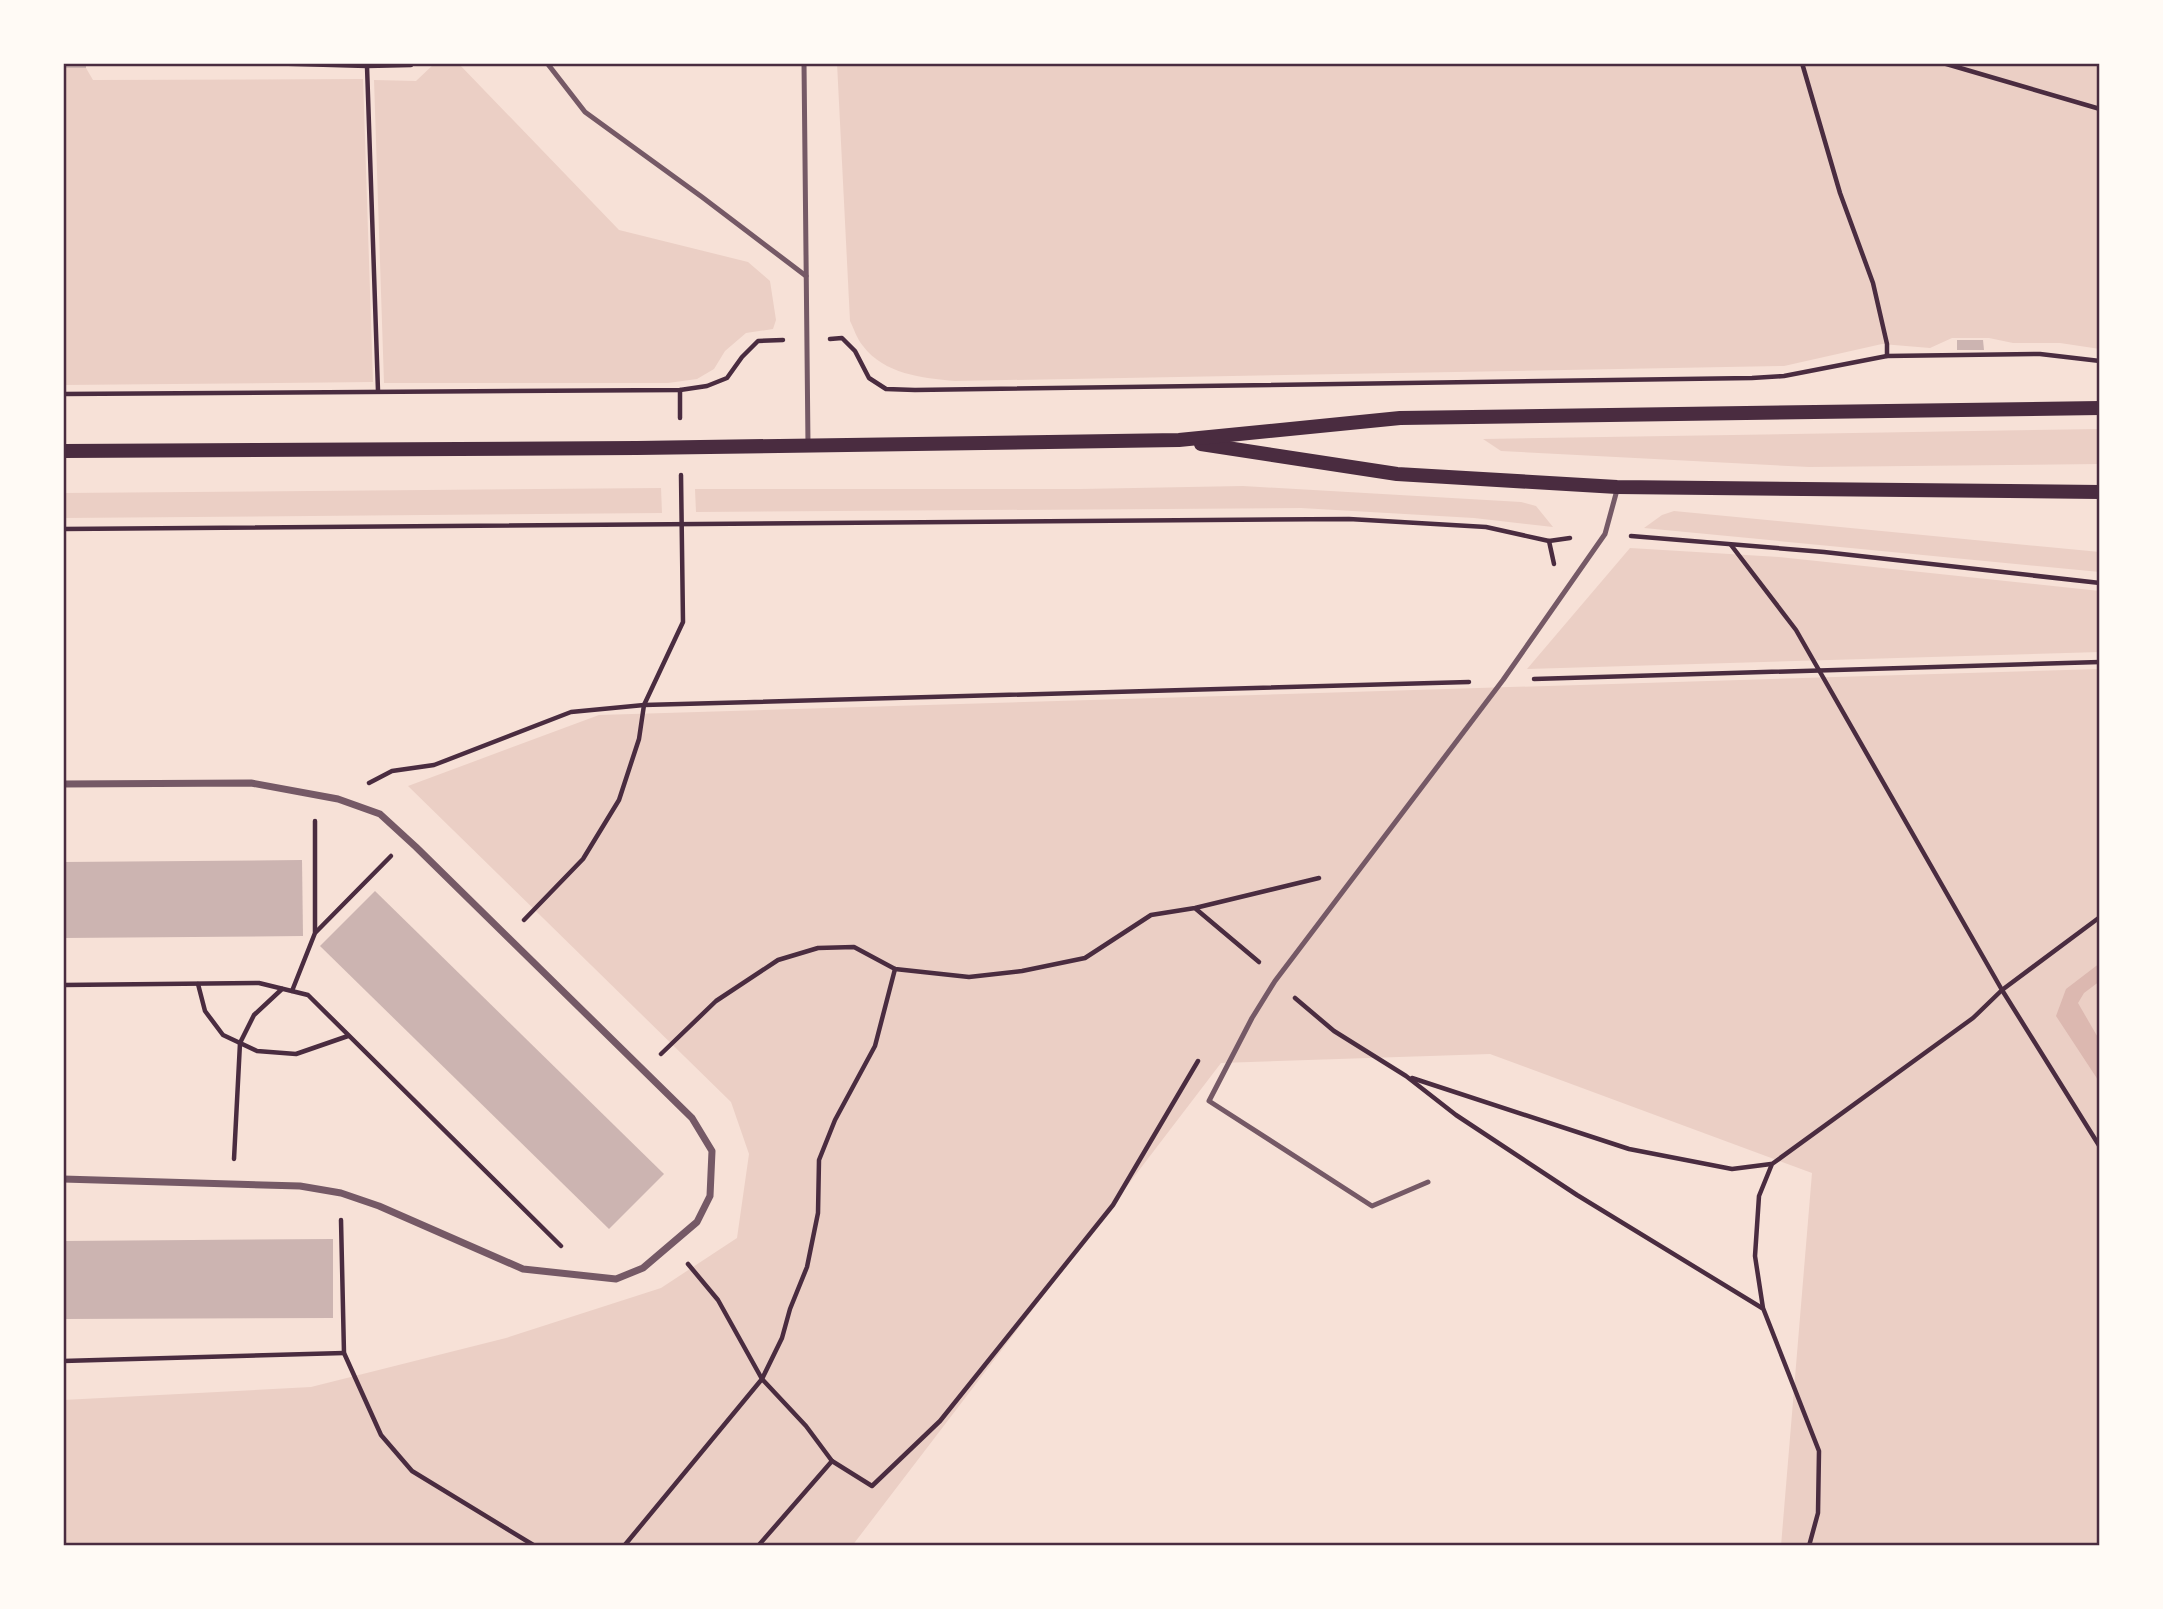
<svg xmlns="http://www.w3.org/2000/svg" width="2163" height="1609" font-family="'Space Grotesk',sans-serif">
<rect width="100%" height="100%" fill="#f7e1d7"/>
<g fill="#ebcfc5">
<polygon points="435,63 458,63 619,230 748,262 770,281 776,320 773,329 746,333 725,351 714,369 697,379 668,383 384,383 374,80 416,81"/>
<path d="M837,63h1263v286l-40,-6h-47l-24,-5h-37l-22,10 -48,-4 -98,22 -829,15c-33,-3 -71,-7 -92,-35 -6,-7 -9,-17 -13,-25z"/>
<polygon points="63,68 86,68 93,80 363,79 373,382 63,385"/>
<polygon points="2100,429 2100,464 1809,467 1501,451 1483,439"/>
<polygon points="1243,486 1521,502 1536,506 1553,527 1474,518 1301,508 696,512 695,489 1080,489"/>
<polygon points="661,488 662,513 63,518 63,493"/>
<polygon points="1674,511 2100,552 2100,572 1644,528 1662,515"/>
<polygon points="1630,548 1779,557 2100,591 2100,652 1527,669"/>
<polygon points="2100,669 2100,1546 1781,1546 1812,1173 1490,1054 1221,1063 852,1546 63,1546 63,1400 311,1387 506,1338 661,1288 737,1238 749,1154 731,1102 408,786 599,715"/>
</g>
<polygon fill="#dcb8b0" points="2100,963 2100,981 2084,993 2078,1003 2100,1041 2100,1083 2056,1016 2066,989"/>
<g fill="#ccb4b1">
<rect x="63" y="63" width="23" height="5"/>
<polygon points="1957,340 1983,340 1984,350 1957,350"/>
<polygon points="302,860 303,936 63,938 63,862"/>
<polygon points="375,891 664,1174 609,1229 320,946"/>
<polygon points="333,1239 333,1318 63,1319 63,1241"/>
</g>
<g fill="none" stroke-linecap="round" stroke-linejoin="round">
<g stroke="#4a2c40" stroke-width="4.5">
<polyline points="262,63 367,66 411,65 411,63"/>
<polyline points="1802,63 1840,193 1873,283 1887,344 1887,356"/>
<polyline points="1943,63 2100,109"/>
<polyline points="367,66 378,391"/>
<polyline points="830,339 842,338 855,351 869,378 886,389 915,390 1752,378 1784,376 1887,356 2040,354 2100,361"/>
<polyline points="680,390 680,418"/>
<polyline points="63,394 680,390 707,386 727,378 742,357 758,341 783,340"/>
<polyline points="63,529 1349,519 1486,527 1549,541 1570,538"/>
<polyline points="1631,536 1824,552 2100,583"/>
<polyline points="1549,541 1554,564"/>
<polyline points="1731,545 1796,630 2002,990 2100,1147"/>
<polyline points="1534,679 2100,662"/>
<polyline points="369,783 392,771 434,765 571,712 644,705 1469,682"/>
<polyline points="1196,909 1259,962"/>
<polyline points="524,920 583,859 619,800 639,739 644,705 683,622 681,475"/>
<polyline points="316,932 391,856"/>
<polyline points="198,984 205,1011 223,1035 257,1051 296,1054 348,1036"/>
<polyline points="63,985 259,983 308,995 561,1246"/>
<polyline points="292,991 315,933 315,821"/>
<polyline points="1295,998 1334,1031 1406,1076 1456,1115 1577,1195 1762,1308"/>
<polyline points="661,1054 716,1001 778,960 818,948 854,947 895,969 969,977 1022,971 1085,958 1151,915 1195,908 1319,878"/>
<polyline points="1412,1078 1629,1149 1732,1169 1771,1164"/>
<polyline points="234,1159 240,1043 254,1015 282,989"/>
<polyline points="341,1220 344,1353 381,1435 412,1471 535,1546"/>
<polyline points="688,1264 718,1300 762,1379 806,1426 832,1461 872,1486 940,1421 1113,1205 1198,1061"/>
<polyline points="63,1361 344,1353"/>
<polyline points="624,1546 762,1379 782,1338 790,1309 807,1267 818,1213 819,1160 835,1120 875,1046 895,969"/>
<polyline points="758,1546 832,1461"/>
<polyline points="1809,1546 1818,1513 1819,1451 1763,1308 1755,1256 1759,1196 1772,1164 1973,1018 2002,990 2100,917"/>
</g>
<g stroke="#755966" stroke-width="5">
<polyline points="547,63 585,112 702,197 806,276"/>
<polyline points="804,63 808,444"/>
<polyline points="1428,1182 1372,1206 1209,1101 1252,1018 1275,981 1503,680 1605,534 1617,490"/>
</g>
<polyline stroke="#755966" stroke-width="7" points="63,784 251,783 338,799 380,814 416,847 692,1118 712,1151 710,1196 697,1222 643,1268 616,1279 523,1269 379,1206 341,1193 300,1186 63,1179"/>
<g stroke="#4a2c40" stroke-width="14">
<polyline points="1201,444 1397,474 1617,487 2100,492"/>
<polyline points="63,451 637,448 1179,440 1400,418 2100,408"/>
</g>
</g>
<rect width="2163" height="1609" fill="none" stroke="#fffaf5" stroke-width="130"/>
<rect x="65" y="65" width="2033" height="1479" fill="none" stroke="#4a2c40" stroke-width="2.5"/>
</svg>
